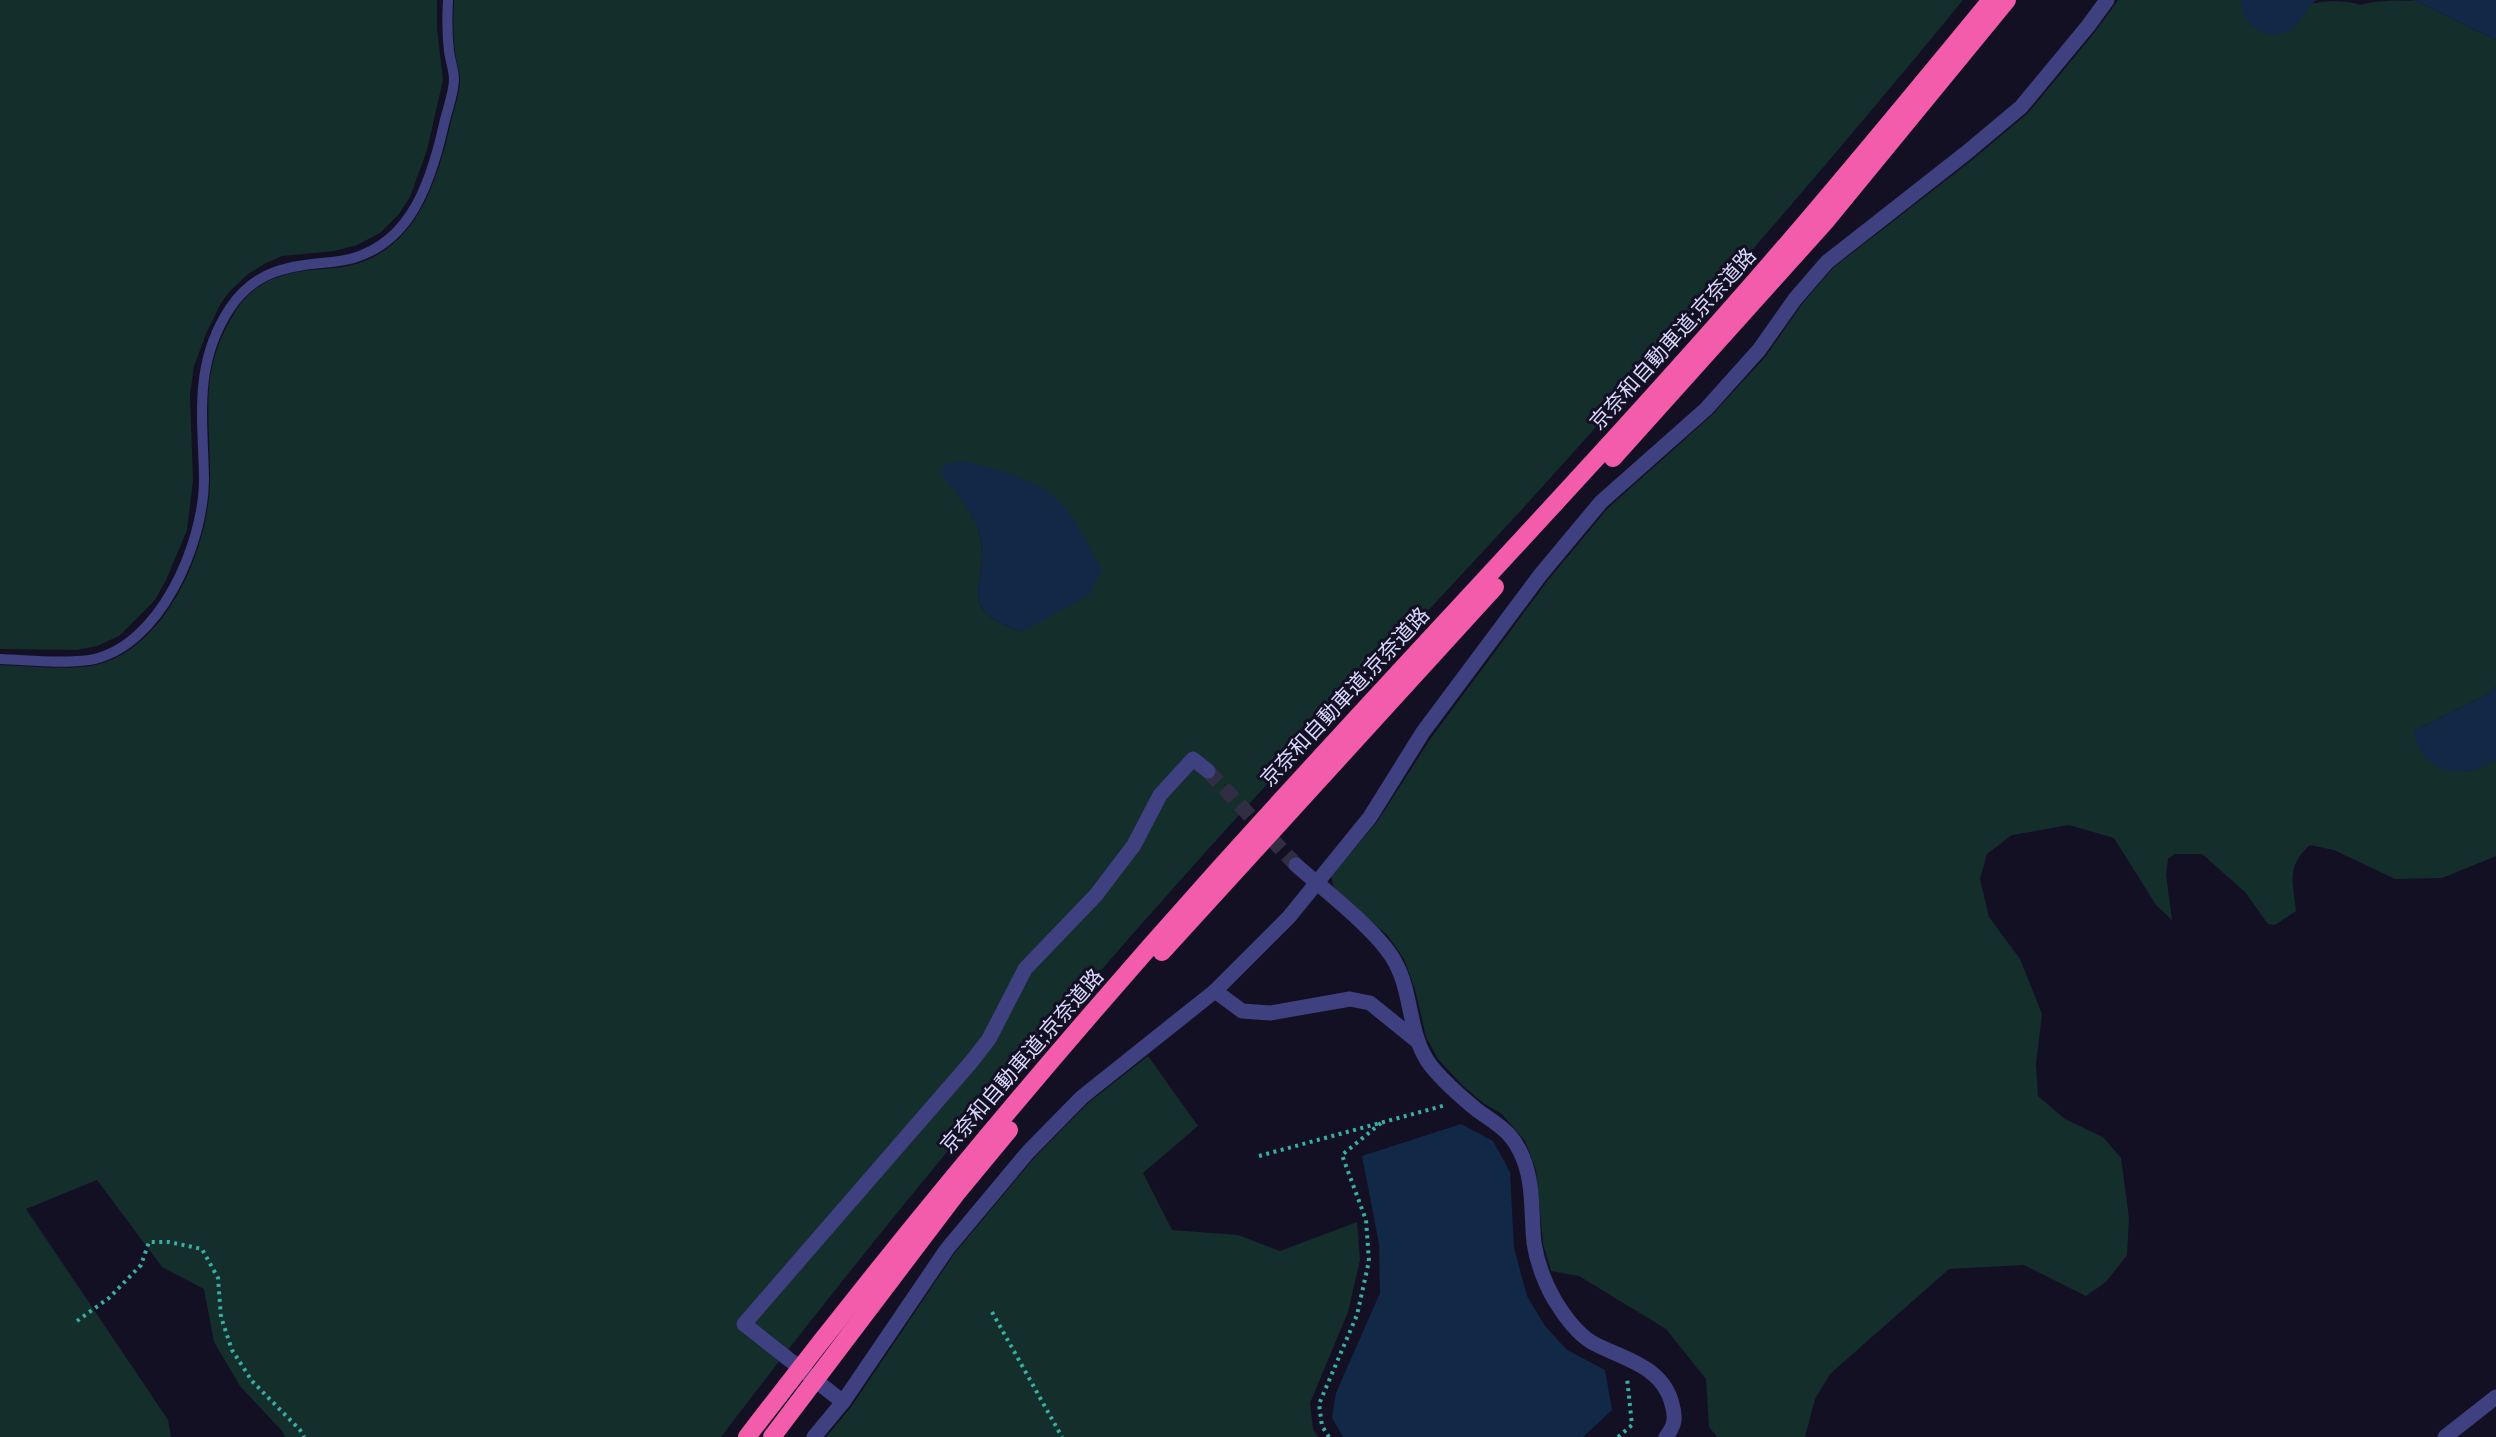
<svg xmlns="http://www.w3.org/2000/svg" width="2496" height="1437" font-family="'Nunito Sans','Noto Sans JP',sans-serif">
<rect width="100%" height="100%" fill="#131024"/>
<g fill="#142e2c" fill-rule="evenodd">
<polygon points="0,0 437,0 437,28 443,80 427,150 410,197 399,214 380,233 357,245 334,251 282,256 264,264 248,274 229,292 221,303 206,334 194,366 190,395 193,481 187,530 166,580 155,600 119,636 97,646 77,650 0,649"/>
<path d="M454,0h1509c-145,177 -296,350 -450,519 -104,113 -209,223 -311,337 -168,187 -329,381 -481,581h-436l-3,-6 -42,-45 -26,-44 -10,-53 -42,-22 -65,-87 -71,29 142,211 3,17h-171v-772c29,1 61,5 90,1 75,-12 119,-118 120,-185 1,-66 -13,-108 25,-169 23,-38 60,-41 99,-44 77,-7 101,-78 116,-142 3,-15 10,-32 10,-46 0,-9 -4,-19 -5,-28 -2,-18 -2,-35 -1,-52zM942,473l101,18 -22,141c-71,-27 -30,-43 -41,-96 -5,-24 -24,-43 -38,-63z"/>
<path d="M2118,0h124v2l50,26c5,-7 11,-17 17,-23 12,-5 38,-5 51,0 18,-5 37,-5 56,-4l80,39v646l-8,8 -74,37 56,40 26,-12v97l-54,22 -47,1 -61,-29 -24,-5c-24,21 -17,37 -14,66l-21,14 -7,-1 -23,-32 -43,-38h-27l-7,5 -2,16 6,45 -16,-15 -42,-67 -45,-13 -57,10 -25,19 -7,25 9,38 31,42 22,55 -6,50 2,32 27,23 38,18 18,21 8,60 -2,37 -21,27 -20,14 -62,-31 -75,4 -119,105 -15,25 -10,38h-88l-8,-10 -3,-48 -40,-50 -87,-53 -28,-5 -8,-27 -7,-74 -11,-29 -23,-27 -19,-11 -22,-19 -23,-25 -12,-22 -11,-48 -11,-30 -16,-23 -54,-47 -3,-13 46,-54 54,-84 117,-158 60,-72 104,-93 54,-59 36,-52 31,-36 139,-108 56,-47 67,-81z"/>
<polygon points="1148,1056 1198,1126 1143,1173 1172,1230 1238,1235 1280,1251 1357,1222 1360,1260 1348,1312 1310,1403 1313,1429 1318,1437 826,1437 851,1407 954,1254 1034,1158 1088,1103"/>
</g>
<g fill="#122847">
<path d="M2242,0h75c-11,7 -15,22 -25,29 -23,15 -53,-4 -50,-29z"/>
<polygon points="2408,0 2496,0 2496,40 2416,1"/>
<path d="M966,462c32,7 79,20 100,47 14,18 24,42 36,61l-12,24 -69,38c-71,-27 -30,-43 -41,-96 -6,-24 -24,-43 -39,-63l1,-5 5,-5z"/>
<path d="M2496,686v73c-8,4 -18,11 -27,12 -27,5 -53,-13 -55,-40l74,-37z"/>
<polygon points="1461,1124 1493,1141 1510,1172 1514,1248 1527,1296 1545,1326 1567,1350 1605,1370 1612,1410 1583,1437 1343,1437 1332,1418 1336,1393 1380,1293 1379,1244 1362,1156"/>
</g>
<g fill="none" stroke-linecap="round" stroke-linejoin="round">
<polyline stroke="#312e44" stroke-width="15" stroke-dasharray="15 8" stroke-linecap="butt" points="1208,771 1296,865"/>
<g stroke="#38afa2" stroke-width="4" stroke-dasharray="3 4.5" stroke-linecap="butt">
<polyline points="1259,1156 1446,1105"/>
<polyline points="992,1312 1062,1437"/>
<polyline points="77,1321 109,1298 141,1265 149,1242 169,1242 202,1249 218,1278 221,1317 232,1350 252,1381 300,1430 304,1437"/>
<polyline points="1329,1437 1322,1426 1319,1404 1357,1315 1369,1261 1366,1220 1342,1155 1381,1123"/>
<polyline points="1618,1437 1632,1425 1627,1378"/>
</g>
<path stroke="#3f4080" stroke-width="10" d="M0,659c29,1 60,5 89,1 71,-12 115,-117 115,-181 -1,-62 -11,-115 26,-171 26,-39 60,-42 102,-46 75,-7 98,-75 112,-138 3,-14 10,-31 10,-45 0,-9 -4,-19 -5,-28 -2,-17 -2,-34 -1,-51"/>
<g stroke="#3f4080" stroke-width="15">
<path d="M1296,865c27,24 85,68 100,99 17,32 12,72 35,102 13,16 30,31 46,44 22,16 35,21 46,48 11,27 8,57 11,85 3,19 11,40 20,56 9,15 23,35 39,44 30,16 70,23 79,61 4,14 3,21 -6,33"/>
<polyline points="1215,991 1242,1011 1270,1013 1350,999 1370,1003 1417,1041"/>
<polyline points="843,1402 744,1324 972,1061 989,1039 1025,969 1096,895 1134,845 1160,795 1193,759 1208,771"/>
<polyline points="2445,1437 2496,1397"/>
</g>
<polyline stroke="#3f4080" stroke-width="15" points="814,1437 843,1402 947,1249 1028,1152 1082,1097 1215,991 1289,917 1370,817 1423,732 1541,574 1601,502 1706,409 1759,350 1795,299 1827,262 1966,153 2021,107 2088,26 2107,0"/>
<g stroke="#f35bab" stroke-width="18">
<polyline points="1613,458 1825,222 2007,0"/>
<polyline points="1162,952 1495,587"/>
<path d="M747,1437c149,-195 306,-383 470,-566 185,-206 378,-405 559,-614 73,-84 144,-171 215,-257"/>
<polyline points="772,1437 956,1194 1009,1130"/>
</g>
</g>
<g text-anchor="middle" stroke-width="6" stroke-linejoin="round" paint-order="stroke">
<g font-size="21" fill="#d9d7fc" stroke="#131024">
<text transform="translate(1673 339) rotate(-48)" y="7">京奈和自動車道;京奈道路</text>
<text transform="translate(1345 697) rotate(-47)" y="7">京奈和自動車道;京奈道路</text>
<text transform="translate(1022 1061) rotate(-49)" y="7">京奈和自動車道;京奈道路</text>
</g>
</g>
</svg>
